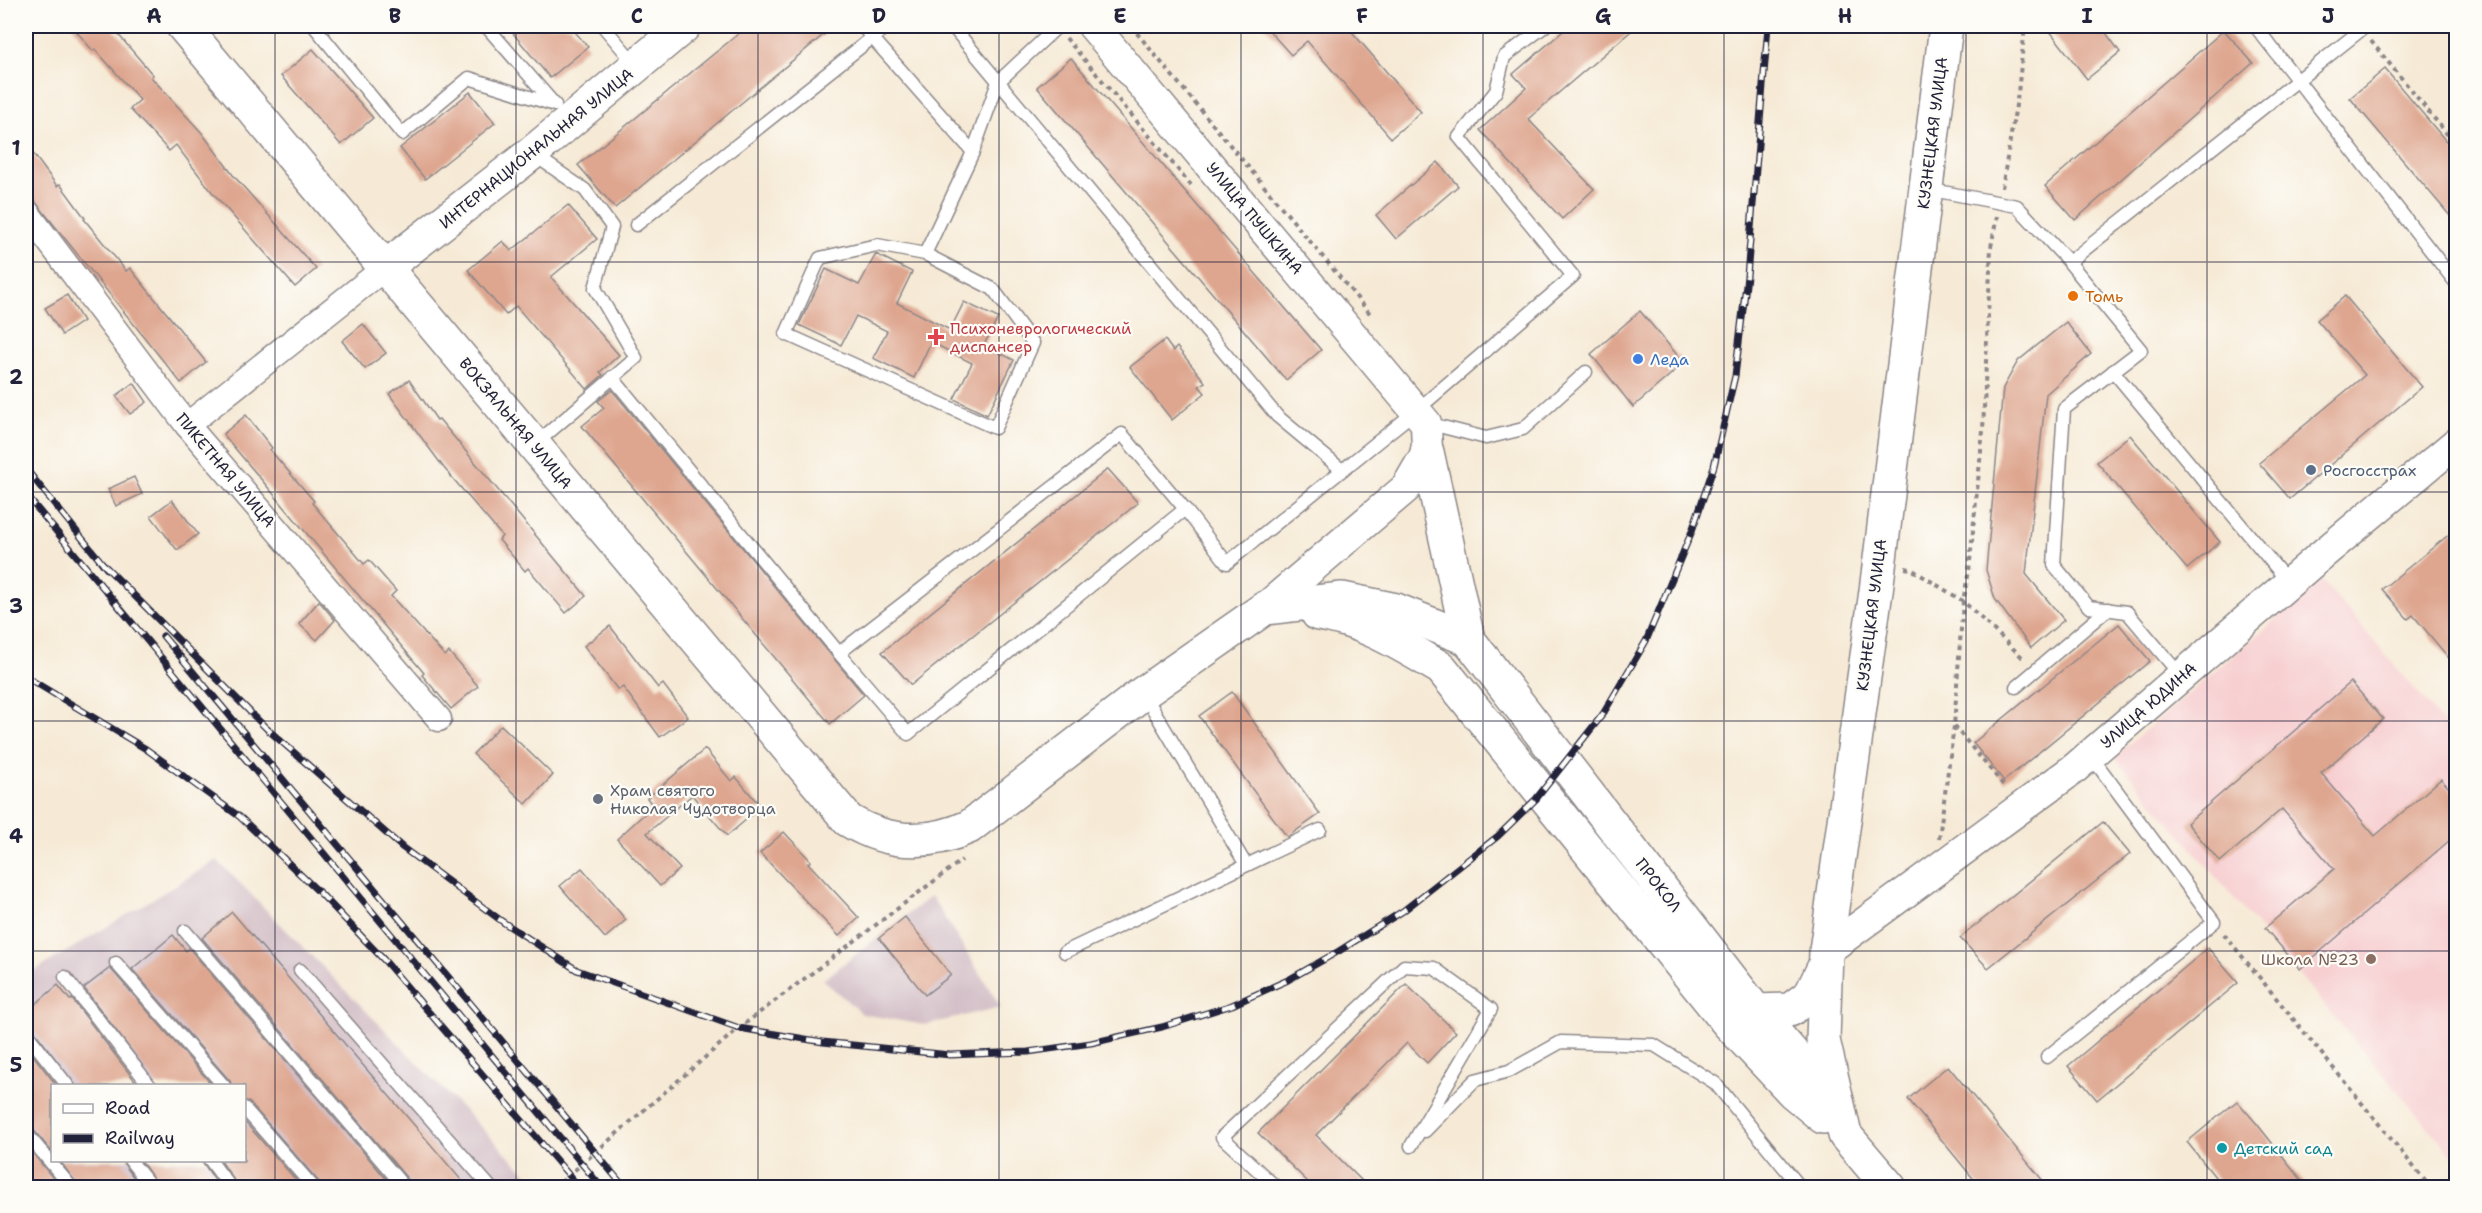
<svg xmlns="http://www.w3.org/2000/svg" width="2482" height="1213" font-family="'Shantell Sans',sans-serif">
<rect width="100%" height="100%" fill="#fdfcf7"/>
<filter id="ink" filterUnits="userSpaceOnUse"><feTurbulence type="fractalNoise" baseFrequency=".0167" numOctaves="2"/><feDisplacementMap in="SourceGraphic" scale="12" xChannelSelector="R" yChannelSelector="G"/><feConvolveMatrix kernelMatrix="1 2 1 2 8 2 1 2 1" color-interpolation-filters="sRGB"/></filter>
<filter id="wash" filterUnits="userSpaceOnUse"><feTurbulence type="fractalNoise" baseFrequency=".008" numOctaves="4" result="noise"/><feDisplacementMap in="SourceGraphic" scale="24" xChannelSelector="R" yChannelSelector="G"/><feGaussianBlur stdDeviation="1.35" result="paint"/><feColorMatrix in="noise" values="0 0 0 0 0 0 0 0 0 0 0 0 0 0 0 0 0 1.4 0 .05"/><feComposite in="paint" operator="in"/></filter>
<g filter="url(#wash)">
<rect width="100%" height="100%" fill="#f6ead6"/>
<polygon fill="#f7cfd1" points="2322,580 2456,738 2456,1160 2114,757"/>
<g fill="#d2bdc6" fill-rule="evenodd">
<path d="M217,860l312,316 7,11 -510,1v-212zM52,1086h192v74h-192z"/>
<polygon points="931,896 1001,1007 925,1025 862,1014 823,980"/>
</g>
<g id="blocks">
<g fill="#dea68f">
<polygon points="72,26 111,26 153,75 151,77 202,133 233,175 316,269 295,287 212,192 176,145 169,151 130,109 140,100 95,49 93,51"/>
<polygon points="507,26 570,26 588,47 550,78"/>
<polygon points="748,26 834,26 615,208 578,165"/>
<polygon points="1265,26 1347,26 1421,112 1391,138 1307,41 1291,55"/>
<polygon points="1569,26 1637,26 1528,119 1594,189 1562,219 1480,130 1526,88 1513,74"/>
<polygon points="2046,26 2101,26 2120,52 2087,79"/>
<polygon points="2224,30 2253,63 2075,220 2045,186"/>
<polygon points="313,49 373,118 341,145 281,76"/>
<polygon points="1071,58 1321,350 1286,380 1037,87"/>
<polygon points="2385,69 2457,154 2457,224 2350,98"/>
<polygon points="470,92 495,123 425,179 400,148"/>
<polygon points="26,144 57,186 60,184 85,218 84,219 126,271 130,268 206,362 181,383 26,190"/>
<polygon points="1438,162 1458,186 1396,239 1376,215"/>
<polygon points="568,205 597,239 551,277 619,355 600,372 603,375 587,389 516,306 506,315 468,270 503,241 511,251"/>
<polygon points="876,254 912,272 897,303 950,330 964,302 998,318 984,345 1014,360 987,415 954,399 972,363 931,342 914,378 873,358 887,331 856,316 841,345 799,325 826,269 859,285"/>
<polygon points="67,295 83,321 62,335 45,308"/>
<polygon points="2345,296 2422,387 2290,499 2259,463 2365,375 2317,320"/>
<polygon points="1640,311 1684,363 1633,407 1591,354"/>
<polygon points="2066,322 2091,354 2046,394 2026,574 2064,620 2031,648 1995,599 1986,570 2003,388 2018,361"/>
<polygon points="363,324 386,353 365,369 342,341"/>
<polygon points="1165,340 1173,351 1177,347 1205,382 1199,386 1205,393 1172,420 1130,367"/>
<polygon points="409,380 437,420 439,419 586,596 566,613 528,568 525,571 499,540 502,536 444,468 389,394"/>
<polygon points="134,383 147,402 130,414 116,396"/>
<polygon points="612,390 864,695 830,724 582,426 604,408 598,401"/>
<polygon points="246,415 272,448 270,450 314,501 312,503 364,564 369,560 396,591 391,596 445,656 449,652 478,686 451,709 422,675 424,673 223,434"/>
<polygon points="2130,435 2220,542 2187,569 2097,462"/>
<polygon points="1108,469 1138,503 911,685 882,652"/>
<polygon points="134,477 142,494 116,506 108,489"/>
<polygon points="172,500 198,534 177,550 151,516"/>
<polygon points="2457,528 2457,668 2413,615 2408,619 2382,589"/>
<polygon points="319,601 335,620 317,640 299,624"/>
<polygon points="2119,624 2150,661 2004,781 1973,743"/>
<polygon points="610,626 658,688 663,684 688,717 660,737 623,687 618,690 584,646"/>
<polygon points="2351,682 2383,719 2321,773 2375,836 2441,779 2457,797 2457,834 2300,969 2265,928 2334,869 2282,809 2220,862 2187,823"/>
<polygon points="1232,692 1320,814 1287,837 1199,716"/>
<polygon points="501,725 553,775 526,804 473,754"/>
<polygon points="705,749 731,781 736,777 761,807 727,836 692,795 647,833 680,869 660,886 617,839 653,806 647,798"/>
<polygon points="2103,822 2130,854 1988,968 1960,938"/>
<polygon points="784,832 811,861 808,863 859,918 839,936 760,853"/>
<polygon points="582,868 626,920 605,938 560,886"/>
<polygon points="232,912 468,1188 413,1188 411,1183 202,938"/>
<polygon points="905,917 951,975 925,995 879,938"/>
<polygon points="173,935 186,951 189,948 394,1188 322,1188 320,1183 250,1103 244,1100 244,1086 232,1086 230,1081 132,969"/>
<polygon points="2208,948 2238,983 2097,1100 2068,1066"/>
<polygon points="110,968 213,1086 158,1086 84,988"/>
<polygon points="1406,984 1456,1032 1427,1063 1407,1043 1316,1135 1369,1188 1314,1188 1258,1133"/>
<polygon points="58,985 70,1000 72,999 139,1086 76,1086 32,1028 26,1025 26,1012"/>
<polygon points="26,1046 57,1086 52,1086 52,1152 32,1128 26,1125"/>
<polygon points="1948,1066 2049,1188 1981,1188 1908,1099"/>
<polygon points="2237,1101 2257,1124 2308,1188 2224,1188 2187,1142"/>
<polygon points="244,1121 303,1188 239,1188 221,1161 244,1161"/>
<polygon points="26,1145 61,1188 26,1188"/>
<polygon points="60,1161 122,1161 141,1188 80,1188"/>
<polygon points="141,1161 202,1161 220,1188 160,1188"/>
</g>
</g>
</g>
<g filter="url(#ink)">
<use href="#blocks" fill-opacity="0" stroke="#8c8688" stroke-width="1.5"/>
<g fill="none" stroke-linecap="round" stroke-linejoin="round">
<defs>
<g id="service">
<polyline points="314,26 402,134 469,78 555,105"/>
<polyline points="486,26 555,105"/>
<polyline points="603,26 636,65"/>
<polyline points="862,26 973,152"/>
<polyline points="952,26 1277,416 1342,470"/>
<polyline points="2255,26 2456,283"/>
<polyline points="533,154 585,190 612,227 595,288 636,358 534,445"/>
<polyline points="1927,189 2017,206 2069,262 2366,26"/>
<polyline points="636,225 887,26"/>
<polygon points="877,245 925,254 993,289 1033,343 995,428 786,334 820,258"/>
<polyline points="925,254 973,152 998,82 1058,26"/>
<polyline points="2069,262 2141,350 2064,409 2054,565 2089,607 2127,612 2181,676"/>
<polyline points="2113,371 2289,583"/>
<polyline points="612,377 839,653 1122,434 1185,509"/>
<polyline points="1427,423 1486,438 1523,429 1586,372"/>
<polyline points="839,653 908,734 1185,509 1227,563 1417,410 1573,276 1459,137 1496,91 1504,57 1545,26"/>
<polyline points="2016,687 2108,609"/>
<polyline points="1144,694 1246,865"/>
<polyline points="185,931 405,1188"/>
<polyline points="1065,952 1320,830"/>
<polyline points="116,963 224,1086"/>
<polyline points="300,970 491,1188"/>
<polyline points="65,977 150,1086"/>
<polyline points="26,1033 68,1086"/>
<polyline points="2047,1057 2214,922 2091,756"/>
<polyline points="244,1108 314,1188"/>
<polyline points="1425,1131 1475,1080 1509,1071 1561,1042 1654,1045 1715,1083 1801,1188"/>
<polyline points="26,1133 72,1188"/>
<polyline points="130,1160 152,1188"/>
<polyline points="210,1160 231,1188"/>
<polyline points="1277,1188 1222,1137 1404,966 1434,968 1491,1009 1411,1146"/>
</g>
<g id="minor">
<polyline points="26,211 187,425 439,719"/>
<polyline points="187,425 386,267"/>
</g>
<g id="tertiary">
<polyline points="1093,26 1426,423 1427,452 1406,488 1265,608"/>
<polyline points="1826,951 2075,768 2318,558 2456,443"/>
</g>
<g id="secondary">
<path d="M183,26l665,794c39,24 79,26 121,7l174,-134 122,-85 77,-9 54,11 72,29"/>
<polyline points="386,267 532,153 684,26"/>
<polyline points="1427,452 1468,639 1756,1011 1800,1062 1830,1111"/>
<path d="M1318,614c45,6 85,32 123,54l287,355 65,69 30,25"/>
<polyline points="1756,1011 1790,1010 1811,994 1825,965"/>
<polyline points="1890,1188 1845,1135 1823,1040 1826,951 1876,591 1946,26"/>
</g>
</defs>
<use href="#service" stroke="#8c8688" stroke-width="15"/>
<use href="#minor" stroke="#8c8688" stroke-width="27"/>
<use href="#tertiary" stroke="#8c8688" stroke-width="33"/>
<use href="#secondary" stroke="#8c8688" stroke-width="36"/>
<g stroke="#8c8688" stroke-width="4" stroke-dasharray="4.5 4.5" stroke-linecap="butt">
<polyline points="1131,26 1372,316"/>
<polyline points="1066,38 1191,185"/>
<polyline points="2371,41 2456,145"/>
<polyline points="2002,188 2018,93 2025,26"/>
<polyline points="1905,568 1911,569 1963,601 2022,657 2025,657"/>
<polyline points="1954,726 2006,788"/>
<polyline points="1939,838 1954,726 1963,601 1969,571 1983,431 1991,247 1997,216"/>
<polyline points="2224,934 2431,1188"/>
<polyline points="554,1188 739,1028 962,860"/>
</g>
<use href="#service" stroke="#fff" stroke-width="12"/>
<use href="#minor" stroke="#fff" stroke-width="24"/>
<use href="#tertiary" stroke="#fff" stroke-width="30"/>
<use href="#secondary" stroke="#fff" stroke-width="33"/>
<defs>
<g id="rail">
<polyline points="26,469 107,569"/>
<polyline points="26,495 602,1188"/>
<polyline points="103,564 266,728 403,848 503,922 577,970 739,1028 823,1042 950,1055 1028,1052 1091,1043 1162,1027 1232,1005 1288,980 1339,951 1403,911 1498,836 1536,799 1603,714 1646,641 1692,531 1714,466 1735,376 1747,276 1768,26"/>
<polyline points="163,636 625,1188"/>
<polyline points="26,677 146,749 240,817 322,895 384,960 580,1188"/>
</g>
</defs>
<use href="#rail" stroke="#22223b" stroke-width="7"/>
<use href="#rail" stroke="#fdfcf7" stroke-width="4.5" stroke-dasharray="14" stroke-linecap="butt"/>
</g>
</g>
<path fill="none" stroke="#22223b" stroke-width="1.5" stroke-opacity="0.55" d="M275,26v1162M516,26v1162M758,26v1162M999,26v1162M1241,26v1162M1483,26v1162M1724,26v1162M1966,26v1162M2207,26v1162M26,262h2430M26,492h2430M26,721h2430M26,951h2430"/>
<circle fill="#e8710a" stroke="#fdfcf7" stroke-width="2" cx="2073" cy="296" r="6"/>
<path fill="#e0444e" stroke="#fdfcf7" stroke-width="2" d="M933 328h6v6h6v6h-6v6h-6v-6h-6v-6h6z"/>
<circle fill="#3f7fe0" stroke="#fdfcf7" stroke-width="2" cx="1638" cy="359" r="6"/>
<circle fill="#5c6f8a" stroke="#fdfcf7" stroke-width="2" cx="2311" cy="470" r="6"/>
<circle fill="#6b7280" stroke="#fdfcf7" stroke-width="2" cx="598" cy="799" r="6"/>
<circle fill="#8d6e63" stroke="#fdfcf7" stroke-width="2" cx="2371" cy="959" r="6"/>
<circle fill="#0f9aa8" stroke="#fdfcf7" stroke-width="2" cx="2222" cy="1148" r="6"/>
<g text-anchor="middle" stroke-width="4.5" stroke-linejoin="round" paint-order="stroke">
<g font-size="16" fill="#22223b" stroke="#fdfcf7">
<text transform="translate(1932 133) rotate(-83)" y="6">КУЗНЕЦКАЯ УЛИЦА</text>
<text transform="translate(536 148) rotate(-39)" y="6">ИНТЕРНАЦИОНАЛЬНАЯ УЛИЦА</text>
<text transform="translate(1255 218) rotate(50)" y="6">УЛИЦА ПУШКИНА</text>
<text transform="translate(516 423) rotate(50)" y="6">ВОКЗАЛЬНАЯ УЛИЦА</text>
<text transform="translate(226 470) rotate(50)" y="6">ПИКЕТНАЯ УЛИЦА</text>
<text transform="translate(1871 615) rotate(-83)" y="6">КУЗНЕЦКАЯ УЛИЦА</text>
<text transform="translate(2148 705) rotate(-41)" y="6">УЛИЦА ЮДИНА</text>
<text transform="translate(1659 885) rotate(52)" y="6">ПРОКОЛ</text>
</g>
<g font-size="16" fill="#c56008" stroke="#fdfcf7" text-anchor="start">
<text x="2085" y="302">Томь</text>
</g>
<g font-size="16" fill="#be3a42" stroke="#fdfcf7" text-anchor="start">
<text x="950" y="334">Психоневрологический<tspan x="950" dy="18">диспансер</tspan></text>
</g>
<g font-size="16" fill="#366cbe" stroke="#fdfcf7" text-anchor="start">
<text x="1650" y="365">Леда</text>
</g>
<g font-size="16" fill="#4e5e75" stroke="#fdfcf7" text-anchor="start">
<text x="2323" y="476">Росгосстрах</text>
</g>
<g font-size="16" fill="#5b616d" stroke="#fdfcf7" text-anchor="start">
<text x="610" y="796">Храм святого<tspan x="610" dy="18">Николая Чудотворца</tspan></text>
</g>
<g font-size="16" fill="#785e54" stroke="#fdfcf7" text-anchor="end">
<text x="2359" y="965">Школа №23</text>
</g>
<g font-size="16" fill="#0d838f" stroke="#fdfcf7" text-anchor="start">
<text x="2234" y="1154">Детский сад</text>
</g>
</g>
<rect width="2482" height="1213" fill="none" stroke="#fdfcf7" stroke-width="66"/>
<rect x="51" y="1084" width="195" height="78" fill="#fdfcf7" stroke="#a5a5ac" stroke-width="1.5"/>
<rect x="63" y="1104" width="30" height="9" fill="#ffffff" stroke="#a5a5ac" stroke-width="1.5"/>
<text x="105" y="1114" font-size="18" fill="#22223b">Road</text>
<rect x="63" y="1134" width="30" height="9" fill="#22223b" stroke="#a5a5ac" stroke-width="1.5"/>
<text x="105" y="1144" font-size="18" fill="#22223b">Railway</text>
<rect x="33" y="33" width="2416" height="1147" fill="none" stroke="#22223b" stroke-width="2"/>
<g font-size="20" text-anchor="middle" font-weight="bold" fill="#22223b">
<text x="154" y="23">A</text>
<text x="395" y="23">B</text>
<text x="637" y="23">C</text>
<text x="879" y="23">D</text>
<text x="1120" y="23">E</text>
<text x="1362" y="23">F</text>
<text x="1603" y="23">G</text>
<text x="1845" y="23">H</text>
<text x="2087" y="23">I</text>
<text x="2328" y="23">J</text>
<text x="16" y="155">1</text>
<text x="16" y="384">2</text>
<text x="16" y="613">3</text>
<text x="16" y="843">4</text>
<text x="16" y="1072">5</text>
</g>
</svg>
